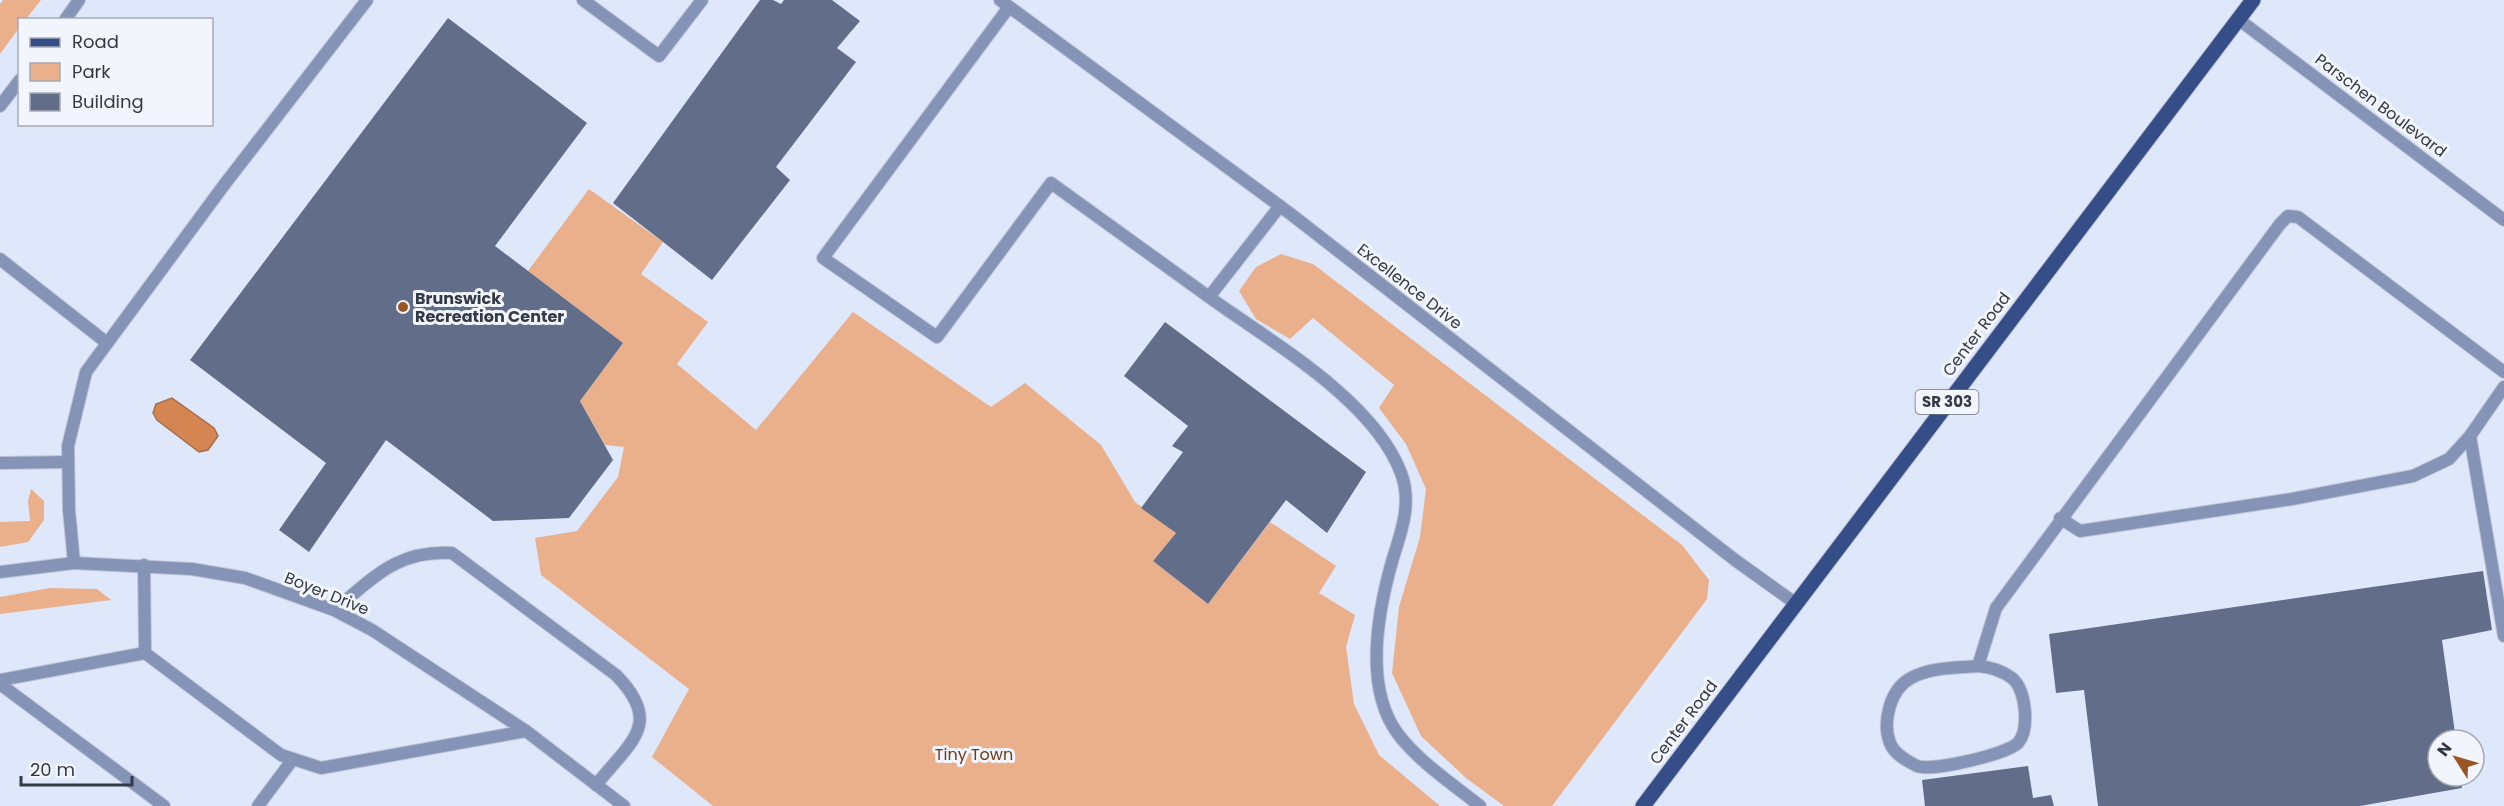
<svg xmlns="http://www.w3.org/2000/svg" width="2504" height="806" font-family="Poppins,sans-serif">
<rect width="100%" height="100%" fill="#dfe8fa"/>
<g fill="#eaaf8b">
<polygon points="3,0 41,0 26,19 20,20 19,28 0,54 0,4"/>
<polygon points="589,189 663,242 641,274 708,322 677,364 756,430 853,312 991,407 1025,383 1101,445 1135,502 1176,533 1153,561 1208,604 1270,522 1336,566 1319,593 1355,615 1346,647 1354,704 1379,755 1440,806 713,806 652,757 689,689 541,575 535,538 577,531 618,477 624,447 605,445 580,401 623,343 528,271"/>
<polygon points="1281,254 1313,264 1682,545 1709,580 1707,599 1552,806 1504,806 1466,778 1421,736 1392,673 1399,607 1420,537 1426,489 1406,444 1379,408 1394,385 1313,318 1290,339 1256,319 1239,291 1256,267"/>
<polygon points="31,489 44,501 44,520 28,542 0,547 0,522 30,521 28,501"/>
<polygon points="50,588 97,589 111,600 0,614 0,597"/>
</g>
<polygon fill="#d58552" stroke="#a46e4e" stroke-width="1.5" points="172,398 214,428 218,436 208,450 199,452 157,420 153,413 156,404"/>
<g fill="#626e89">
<polygon points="760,0 773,0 781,4 784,0 832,0 860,21 837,48 856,62 776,167 790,180 712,280 613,203"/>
<polygon points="448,18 587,123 495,246 623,343 580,401 613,460 569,518 493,521 386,440 309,552 279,530 326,463 190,360"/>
<polygon points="1165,322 1366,472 1327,533 1286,500 1208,604 1153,561 1176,533 1141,508 1183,452 1172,446 1188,426 1124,376"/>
<polygon points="2483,571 2492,630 2442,640 2456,740 2438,740 2438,776 2461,776 2462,788 2360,806 2098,806 2084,690 2056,693 2049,634"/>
<polygon points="2028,766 2033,798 2051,795 2054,806 1925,806 1922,780"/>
</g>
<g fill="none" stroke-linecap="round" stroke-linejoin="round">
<defs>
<g id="service">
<polyline points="583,0 659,56 702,0"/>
<polyline points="1009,7 823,258 937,337 1051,183 1209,297 1280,206"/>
<polyline points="65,20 79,0"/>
<polyline points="0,106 20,80"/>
<polyline points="0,259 107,343"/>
<path d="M1209,297c62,45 165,103 192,176 11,29 1,57 -8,85 -15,52 -30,129 5,176 20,27 56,51 82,72"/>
<polyline points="2470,436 2504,636"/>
<polyline points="0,463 68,462"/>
<polyline points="2060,518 2080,531 2292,499 2413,476 2449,459 2470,436 2504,387"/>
<polyline points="74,563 69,510 68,446 86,372 224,185 367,0"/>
<polyline points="144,565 145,653 281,755 321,768 526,731"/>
<path d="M334,610c40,-32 62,-60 118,-57l164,122c48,49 14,67 -20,110"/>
<polyline points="1978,666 1996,608 2280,224 2288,216 2298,217 2504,372"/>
<path d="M1978,666c13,1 23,4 34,12 14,12 18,51 6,65 -11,11 -86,29 -101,23 -10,-5 -23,-12 -27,-23 -8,-21 0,-54 21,-65 20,-11 45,-10 67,-12z"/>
<polyline points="0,680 145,653"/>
<polyline points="0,684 164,806"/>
<polyline points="258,806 293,759"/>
</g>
<g id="minor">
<polyline points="1000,0 1292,215 1735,560 1795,603"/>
<polyline points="2238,19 2504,220"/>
<polyline points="0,572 74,563 192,569 245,578 334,610 372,630 526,731 624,806"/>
</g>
<polyline id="primary" points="1643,806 2253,0"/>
</defs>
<use href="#service" stroke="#bdc5d6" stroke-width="14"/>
<use href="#minor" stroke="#bdc5d6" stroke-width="14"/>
<use href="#primary" stroke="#bdc5d6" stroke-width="17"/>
<use href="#service" stroke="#8594b6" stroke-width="12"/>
<use href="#minor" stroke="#8594b6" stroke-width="12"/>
<use href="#primary" stroke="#364e88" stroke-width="15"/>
</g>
<circle fill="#985526" stroke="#f2f5fb" stroke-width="2" cx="403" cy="307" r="6"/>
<g text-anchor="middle" stroke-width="6" stroke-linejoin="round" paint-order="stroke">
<rect fill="#f2f5fb" stroke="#6c717c" stroke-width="1.5" x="1915.5" y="390" width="63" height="24" rx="4.5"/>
<g font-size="15" font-weight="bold" fill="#333945">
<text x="1947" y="407">SR 303</text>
</g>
<g font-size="16" fill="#333945" stroke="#f2f5fb">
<text transform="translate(2381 105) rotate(37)" y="6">Parschen Boulevard</text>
<text transform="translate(1410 286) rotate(38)" y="6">Excellence Drive</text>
<text transform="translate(1976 334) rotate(-53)" y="6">Center Road</text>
<text transform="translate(327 593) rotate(22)" y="6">Boyer Drive</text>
<text transform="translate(1683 722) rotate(-53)" y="6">Center Road</text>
</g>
<g font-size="16" font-weight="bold" fill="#333945" stroke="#f2f5fb" text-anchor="start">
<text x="415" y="304">Brunswick<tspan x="415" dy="18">Recreation Center</tspan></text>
</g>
<g font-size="16" fill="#6e3913" stroke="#f2f5fb">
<text x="974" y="760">Tiny Town</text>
</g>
</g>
<rect x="18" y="18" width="195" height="108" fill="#f2f5fb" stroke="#a6aab2" stroke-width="1.5"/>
<rect x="30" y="38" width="30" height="9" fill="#364e88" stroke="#a6aab2" stroke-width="1.5"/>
<text x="72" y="48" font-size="18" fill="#333945">Road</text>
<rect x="30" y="63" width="30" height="18" fill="#eaaf8b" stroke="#a6aab2" stroke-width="1.5"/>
<text x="72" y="78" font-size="18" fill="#333945">Park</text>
<rect x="30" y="93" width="30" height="18" fill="#626e89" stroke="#a6aab2" stroke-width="1.5"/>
<text x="72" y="108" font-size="18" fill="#333945">Building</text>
<g transform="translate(2456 758) rotate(307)"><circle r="28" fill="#f2f5fb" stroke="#a6aab2" stroke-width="1.5"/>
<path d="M0-4.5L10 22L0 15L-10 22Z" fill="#985526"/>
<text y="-9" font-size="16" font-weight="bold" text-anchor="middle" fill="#333945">N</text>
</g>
<path d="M21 776v9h111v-9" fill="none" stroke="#333945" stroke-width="3"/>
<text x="30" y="776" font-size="18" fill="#333945" stroke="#f2f5fb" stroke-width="4.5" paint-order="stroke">20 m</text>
</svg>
